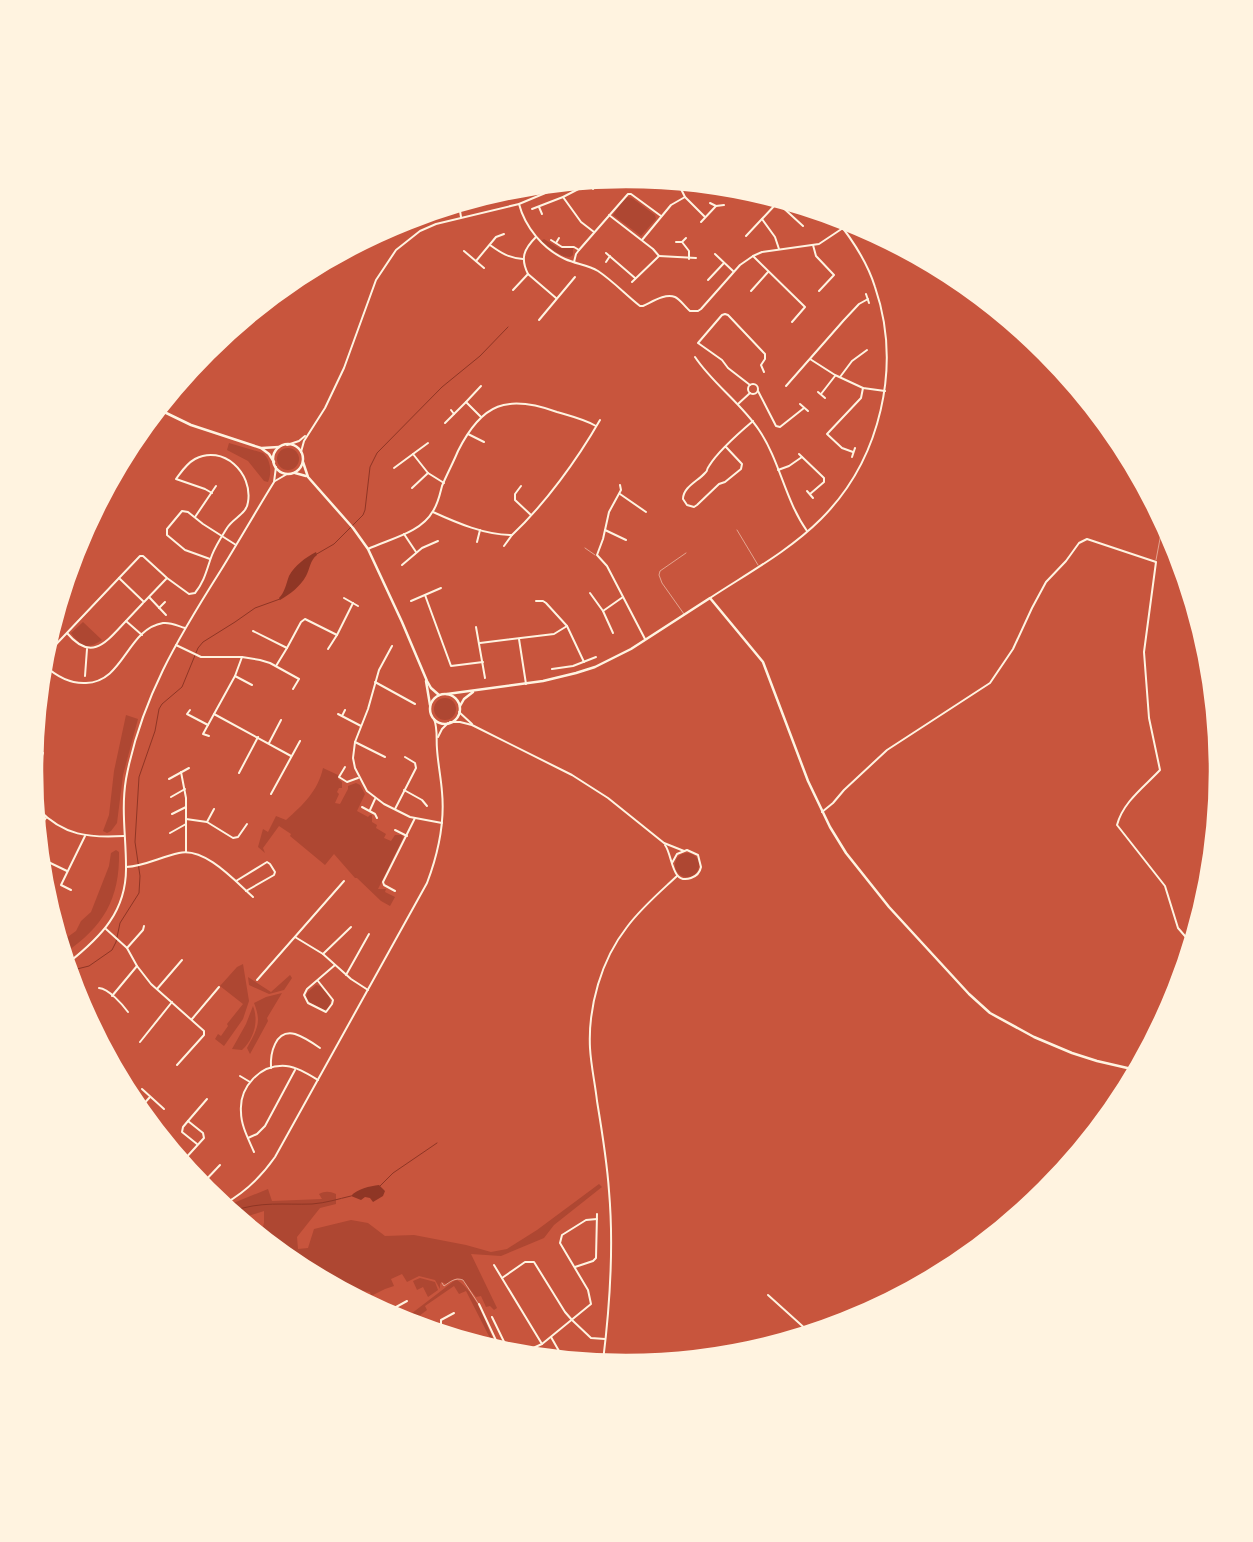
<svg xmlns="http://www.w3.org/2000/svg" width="1253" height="1542" font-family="Manrope,sans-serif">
<rect width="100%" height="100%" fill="#c8553d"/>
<g fill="#ae4732">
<polygon points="627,197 632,198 655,215 656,219 641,236 613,215 623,200"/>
<path d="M544,239l15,9h14v7l-3,2c-10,0 -21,-10 -29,-16z"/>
<path d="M229,443l34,10c8,7 9,20 5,29l-4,-1 -16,-20 -21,-11z"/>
<circle cx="288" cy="459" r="11"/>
<path d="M83,622l19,18c-15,10 -21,7 -31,-7z"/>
<circle cx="445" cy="709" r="11"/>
<polygon points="126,715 138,719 123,775 117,823 111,831 107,833 103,831 109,815 114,771"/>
<path d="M323,768l15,7v4l4,3v6h-3l-2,4 2,2 -4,9 5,1 8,-15v-3l8,-3 4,2 5,9 -8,17 11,6 2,-2h2v7l5,3 -1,3 10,6 -2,4 7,3 4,-6h7l1,3 -25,51h8l-1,3 10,5 -5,9 -9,-5 -24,-23h-2l-21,-24 -9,11 -35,-29 1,-2 -12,-8 -16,22 2,5 -7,-6 5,-18 5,3 8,-16 10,4c17,-15 32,-29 37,-52z"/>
<path d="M116,850l3,2c1,47 -16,75 -54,101l-3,-12 14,-10 5,-10 10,-9 18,-46 2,-13z"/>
<circle cx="687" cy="865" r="12"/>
<polygon points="243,964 249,1001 243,1019 224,1046 215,1039 218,1034 221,1036 228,1026 227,1024 243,1004 220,986 237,967"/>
<polygon points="290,975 292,978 284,990 269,994 249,985 248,977 271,992"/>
<path d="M316,985l4,1c7,8 15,14 7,23l-3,1 -15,-8 -3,-4 1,-5z"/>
<path d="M282,993l-15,25 1,3 -18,33 -3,-6c10,-19 15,-25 7,-45l12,-6z"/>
<path d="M253,1006c6,15 1,33 -11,44l-10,-1 14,-25z"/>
<path d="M599,1184l3,3 -48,38 -10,13 -43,18 -30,-2 26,54 -3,2 -4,-4 -4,1 -5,-11 -5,1 -13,-17 -6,-2 -11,6 -4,-2 -2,2v5l-5,-9 -16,-4 -12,6 -5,-8 -11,5 3,7 -9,3 -14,7 -1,-4 -7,-1 -12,2 -54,-29 -36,-30 3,-11v-12l-22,7 -16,-12 42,-17 4,12 50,-2 -3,-5c6,-3 10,-3 17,0v10l-16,4 -23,29 1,12 10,-1 6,-19 37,-9 17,3 17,13 29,-1 52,10 25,7 16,-3 30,-19z"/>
<polygon points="420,1278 435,1282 438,1290 428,1297 423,1287 417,1290 413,1281"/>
<path d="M457,1280c21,14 29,46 40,68l-5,-3 1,-1 -27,-53 -7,3 -5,-8 -29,20 2,4 -16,12 -8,-2 51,-39z"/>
</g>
<g fill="#8f3625">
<path d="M316,552l1,3c-7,5 -7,14 -11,21 -6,11 -16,18 -26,24l-1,-2c6,-6 7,-14 10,-22 6,-11 16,-18 27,-24z"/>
<path d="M379,1185l6,6 -2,5 -10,6 -3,-4 -5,-1 -4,3 -10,-4c6,-7 19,-10 28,-11z"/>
</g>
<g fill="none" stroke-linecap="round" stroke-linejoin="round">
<g stroke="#8f3625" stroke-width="1">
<polyline points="315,555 334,544 363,515 365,510 370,467 377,453 442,387 480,356 508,327"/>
<polyline points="71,973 73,970 89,966 112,950 116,942 120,923 139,893 140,876 135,842 139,777 155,731 159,709 162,704 182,687 198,648 203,642 235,622 255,608 280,599"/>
<polyline points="380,1186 393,1173 437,1143"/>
<path d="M233,1211c28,-10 51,-6 79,-7 14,-1 26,-5 39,-8"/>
</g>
<g stroke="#fff3e0" stroke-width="0.5">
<polyline points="153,424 160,413"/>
<polyline points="737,530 758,565"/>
<polyline points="585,548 595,555"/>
<polyline points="1156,560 1163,523"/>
<polyline points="684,614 662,583 659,575 660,571 686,553"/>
<path d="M442,1283l2,3c6,-4 11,-9 19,-6l15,23"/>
</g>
<g stroke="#fff3e0" stroke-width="2">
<polyline points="589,183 593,189"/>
<polyline points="678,183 685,197 705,217"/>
<polyline points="563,197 581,222 594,232"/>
<polyline points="487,201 506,196"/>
<polyline points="710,203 716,206 724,205"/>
<path d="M519,204c6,23 24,45 46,55 11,5 23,6 33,12 15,10 28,24 42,35h3c9,-4 22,-13 32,-9 5,2 10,10 15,14h8l3,-2 39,-44 13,-9 9,-4 57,-8 24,-16"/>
<polyline points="459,205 461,217"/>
<polyline points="539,207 542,214"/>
<polyline points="532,209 563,197 592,182"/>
<polyline points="609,215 653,249 659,256 632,282"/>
<polyline points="762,219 775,237 779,249"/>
<polyline points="701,222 716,206"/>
<polyline points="746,236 776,204 779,204 803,226"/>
<path d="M536,237c-12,12 -16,21 -8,37l28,24"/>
<polyline points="551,240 562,247 574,247 579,250"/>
<polyline points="642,240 671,205 685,197"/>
<polyline points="676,242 682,242 686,238"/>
<polyline points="682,242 689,251 689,259"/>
<polyline points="556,243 559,238"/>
<path d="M490,245c11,8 19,13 33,14"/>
<polyline points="813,245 816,256 834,275 819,291"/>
<polyline points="464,251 484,268"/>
<polyline points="606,253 635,278"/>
<polyline points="715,254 733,271"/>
<polyline points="659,256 696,258"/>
<polyline points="753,256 805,307 792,322"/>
<polyline points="476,261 496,237 504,234"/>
<polyline points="574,262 576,254 579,250 628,194 631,194 661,216"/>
<polyline points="606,262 610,256"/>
<polyline points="708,280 724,263"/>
<polyline points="513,290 528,274"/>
<polyline points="751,291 768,272"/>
<polyline points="866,294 869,303"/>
<polyline points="539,320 575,277"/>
<path d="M695,357c18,27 46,46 64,73 21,31 26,70 48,101"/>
<polyline points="810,359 835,375 863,388 885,391"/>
<polyline points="840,377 852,361 867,350"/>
<circle cx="753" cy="389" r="5"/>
<polyline points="750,385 728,368 722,360 698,343 722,315 725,314 728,315 765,354 765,359 761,365 764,372"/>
<polyline points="786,386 844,320 859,304 868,299"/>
<polyline points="758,391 776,426 780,427 804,408"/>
<polyline points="818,392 825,398"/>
<polyline points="821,394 835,376"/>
<polyline points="738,404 750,393"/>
<polyline points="800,404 808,411"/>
<polyline points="451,410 454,414"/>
<polyline points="481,417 466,402 481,386"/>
<polyline points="445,423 466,402"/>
<polyline points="468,434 484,442"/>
<polyline points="428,443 413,454 428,473 444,483"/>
<path d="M726,447l16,17 -1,5 -16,13 -6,2 -22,21 -3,2 -7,-2 -4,-6c0,-12 15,-18 22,-26 4,-4 0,-1 4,-7 8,-13 31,-34 44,-45"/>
<polyline points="853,452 842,448 827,434 861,398 863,388"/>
<polyline points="799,454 824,478 824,482 810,494"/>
<polyline points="852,457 855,448"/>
<polyline points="394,468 413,454"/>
<polyline points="778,470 789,466 802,457"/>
<polyline points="620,485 621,490 609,512 603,539 597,555 607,566 645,639"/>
<polyline points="521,486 515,494 515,500 531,515"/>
<polyline points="412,488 428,473"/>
<polyline points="807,491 813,498"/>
<polyline points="620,494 646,512"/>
<path d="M433,512c24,11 52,23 79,23 33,-31 65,-75 88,-115"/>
<polyline points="195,517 216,486"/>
<polyline points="605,530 626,540"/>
<polyline points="404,534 416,552"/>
<polyline points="477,542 480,530"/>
<polyline points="504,546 512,535"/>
<path d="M368,549c21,-10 53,-16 65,-38 5,-7 7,-17 9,-25 5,-12 11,-23 16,-35 24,-48 49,-57 99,-39 13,4 27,7 39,14"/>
<polyline points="210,559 185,550 167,535 167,529 182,511 188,512 203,524 236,545"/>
<polyline points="402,565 422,548 438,541"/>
<path d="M167,578l-23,24 -25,-24 21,-22h3l24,22 22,16 6,-1c10,-12 12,-25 17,-38 4,-10 10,-19 15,-27 6,-10 20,-14 21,-26 5,-29 -25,-58 -53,-43 -9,5 -13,12 -19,20l29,10 7,4"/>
<polyline points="590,593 603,611 613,633"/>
<polyline points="425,595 451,666 483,662"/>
<polyline points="149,597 166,615"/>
<polyline points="344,598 358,606"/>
<polyline points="411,601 441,588"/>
<polyline points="536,601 543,601 546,603 567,626 584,662"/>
<polyline points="159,608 165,602"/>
<polyline points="603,611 623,597"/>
<polyline points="476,627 485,678"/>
<polyline points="253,631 287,648 276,666"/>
<path d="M67,633c25,30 40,8 59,-12"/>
<polyline points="142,635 126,621 143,603"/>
<polyline points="337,635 353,603"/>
<polyline points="519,639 526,684"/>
<polyline points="480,643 554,634 567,626"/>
<polyline points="176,645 201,657 242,657 260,660 270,663 299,679 293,689"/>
<polyline points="392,646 379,670 368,709 355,742 353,758 355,768 367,791 384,804 410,817 442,823"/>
<polyline points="287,648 301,622 305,619 337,635 328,649"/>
<polyline points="47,653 52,659"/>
<polyline points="45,656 119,578"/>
<polyline points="242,657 235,676 252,685"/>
<path d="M44,665c12,11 25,19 42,18 38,-1 41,-54 77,-60 8,-1 15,3 22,5"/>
<polyline points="552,669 573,666 596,657"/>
<polyline points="85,676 87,649"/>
<polyline points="375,682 415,704"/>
<polyline points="190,710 187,714 208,725"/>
<polyline points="214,714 291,756"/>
<polyline points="338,714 361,726"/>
<polyline points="342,716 345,710"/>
<polyline points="209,736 203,734 235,676"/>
<polyline points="355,742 385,757"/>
<polyline points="269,743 281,720"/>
<polyline points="345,767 339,777 347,782 358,778"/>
<polyline points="181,772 186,798 186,852"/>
<polyline points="239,773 258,737"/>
<polyline points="34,777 43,753"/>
<polyline points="169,779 189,768"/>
<polyline points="404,790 422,800 427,806"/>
<polyline points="271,794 300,741"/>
<polyline points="171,797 185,789"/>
<polyline points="362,807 375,814 377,818"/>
<path d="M38,809c26,27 51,29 86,27"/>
<polyline points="395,809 416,768 415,763 405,757"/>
<polyline points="370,810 375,799"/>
<path d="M822,812l11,-9 11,-13 43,-40 103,-67 23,-34 19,-41 14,-26 20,-21 13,-18 8,-4 69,23 -12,90 5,66 11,52c-16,17 -37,32 -43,55l48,61 13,42 13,15"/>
<polyline points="172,814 186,807"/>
<polyline points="186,819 207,822 233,838 238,837 247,824"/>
<polyline points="207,822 214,809"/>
<polyline points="39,827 46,818"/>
<polyline points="395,830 407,836"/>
<polyline points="170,833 186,824"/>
<polyline points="42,859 67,871"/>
<path d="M126,867c19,-1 34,-10 53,-14 26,-6 56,28 74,44"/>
<polyline points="236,881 267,862 270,864 275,872 274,875 246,891"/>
<polyline points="71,890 61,885 85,836"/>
<polyline points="395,891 384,885 383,882 415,818"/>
<polyline points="106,929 127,948 137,966 151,984 204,1031 204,1035 177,1065"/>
<polyline points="295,937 323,954 351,979 368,990"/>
<polyline points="127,948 143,930 144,926"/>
<polyline points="323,954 351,927"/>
<polyline points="346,975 369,934"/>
<polyline points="257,980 344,881"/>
<polyline points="318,981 333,1000 332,1004 326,1012 308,1003 304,995 307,989 335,965"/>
<path d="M99,988c10,1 23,16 29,24"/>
<polyline points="157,989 182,960"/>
<polyline points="112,996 137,966"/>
<polyline points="192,1019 219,987"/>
<polyline points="140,1042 172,1002"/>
<path d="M271,1068c-1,-14 4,-39 24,-34 9,3 18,9 25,14"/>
<polyline points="240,1076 250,1082"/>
<polyline points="142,1089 164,1109"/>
<polyline points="140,1108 150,1097"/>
<polyline points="188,1121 183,1127 182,1132 197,1144"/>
<polyline points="248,1138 257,1134 265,1126 295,1070"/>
<path d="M254,1152c-5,-12 -13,-26 -13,-40 -2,-25 19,-48 45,-46 11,1 22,8 32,14"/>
<polyline points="183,1161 204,1138 203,1133 188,1121 207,1099"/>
<polyline points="202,1184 220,1165"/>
<polyline points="494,1265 542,1344"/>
<polyline points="575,1267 593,1261 596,1258 597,1214"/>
<polyline points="502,1278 525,1262 534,1262 565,1312 572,1320 591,1338 605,1339"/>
<polyline points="768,1295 809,1332"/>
<polyline points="369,1302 372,1301"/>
<polyline points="479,1304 500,1349"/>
<polyline points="387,1312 407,1301"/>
<polyline points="492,1317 509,1352"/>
<polyline points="446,1333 441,1324 441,1320 454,1313"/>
<polyline points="551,1337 563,1358"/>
<polyline points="463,1338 469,1335"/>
<polyline points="522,1353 542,1344 591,1304 588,1290 560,1243 562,1235 586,1220 597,1219"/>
</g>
<g stroke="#fff3e0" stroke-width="2">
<polyline points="287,445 299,441 305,436"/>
<polyline points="301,452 304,441 325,408 344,368 376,280 396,250 420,231 436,224 519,204 567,184"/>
<polyline points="275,481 287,474"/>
<path d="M710,598c38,-25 79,-47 111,-79 60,-60 81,-153 54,-232 -8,-26 -23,-48 -40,-69"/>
<polyline points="459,712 472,724"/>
<polyline points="450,722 460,722 472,725 572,775 608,798 664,843 684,851"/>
<polyline points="438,737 442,729 448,723"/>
<path d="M665,845c8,11 6,40 26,33 6,-2 9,-6 10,-11l-3,-12 -11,-5 -10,4 -5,9"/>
<path d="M68,963c33,-26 59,-52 58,-97 0,-29 -5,-57 0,-87 15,-80 52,-141 95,-209 18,-29 35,-59 53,-88l2,-15"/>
<path d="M224,1204c22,-12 37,-27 51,-47l152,-274c11,-29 18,-60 15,-91 -1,-14 -4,-28 -5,-43 -1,-10 1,-20 -3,-30"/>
<path d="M603,1361c7,-56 11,-113 6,-170 -2,-30 -7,-60 -12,-90 -2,-18 -6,-35 -7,-53 -2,-41 11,-88 37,-121 14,-19 33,-35 50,-51"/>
</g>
<g stroke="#fff3e0" stroke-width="2.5">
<polyline points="160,410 191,425 261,448 269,454 274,462"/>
<circle cx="288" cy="459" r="15"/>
<polyline points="262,448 279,447"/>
<polyline points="303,462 308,477 353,528 368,549 402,622 427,681 431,688 439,695"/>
<polyline points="295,473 306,476"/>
<polyline points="426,681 430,705"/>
<polyline points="447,694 543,681 576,673 595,667 631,649 710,598 763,662 808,781 830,827 846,853 889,907 969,994 990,1013 1034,1037 1072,1053 1097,1061 1136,1070"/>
<circle cx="445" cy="709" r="15"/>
<polyline points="460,706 464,699 473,692"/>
</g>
</g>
<path d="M0 0H1253V1542H0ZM42 771a584 584 0 1 1 1168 0a584 584 0 1 1-1168 0Z" fill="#fff3e0" fill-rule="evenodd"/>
<path fill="none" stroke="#fff3e0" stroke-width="2.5" d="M42 771a584 584 0 1 1 1168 0a584 584 0 1 1-1168 0Z"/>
</svg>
